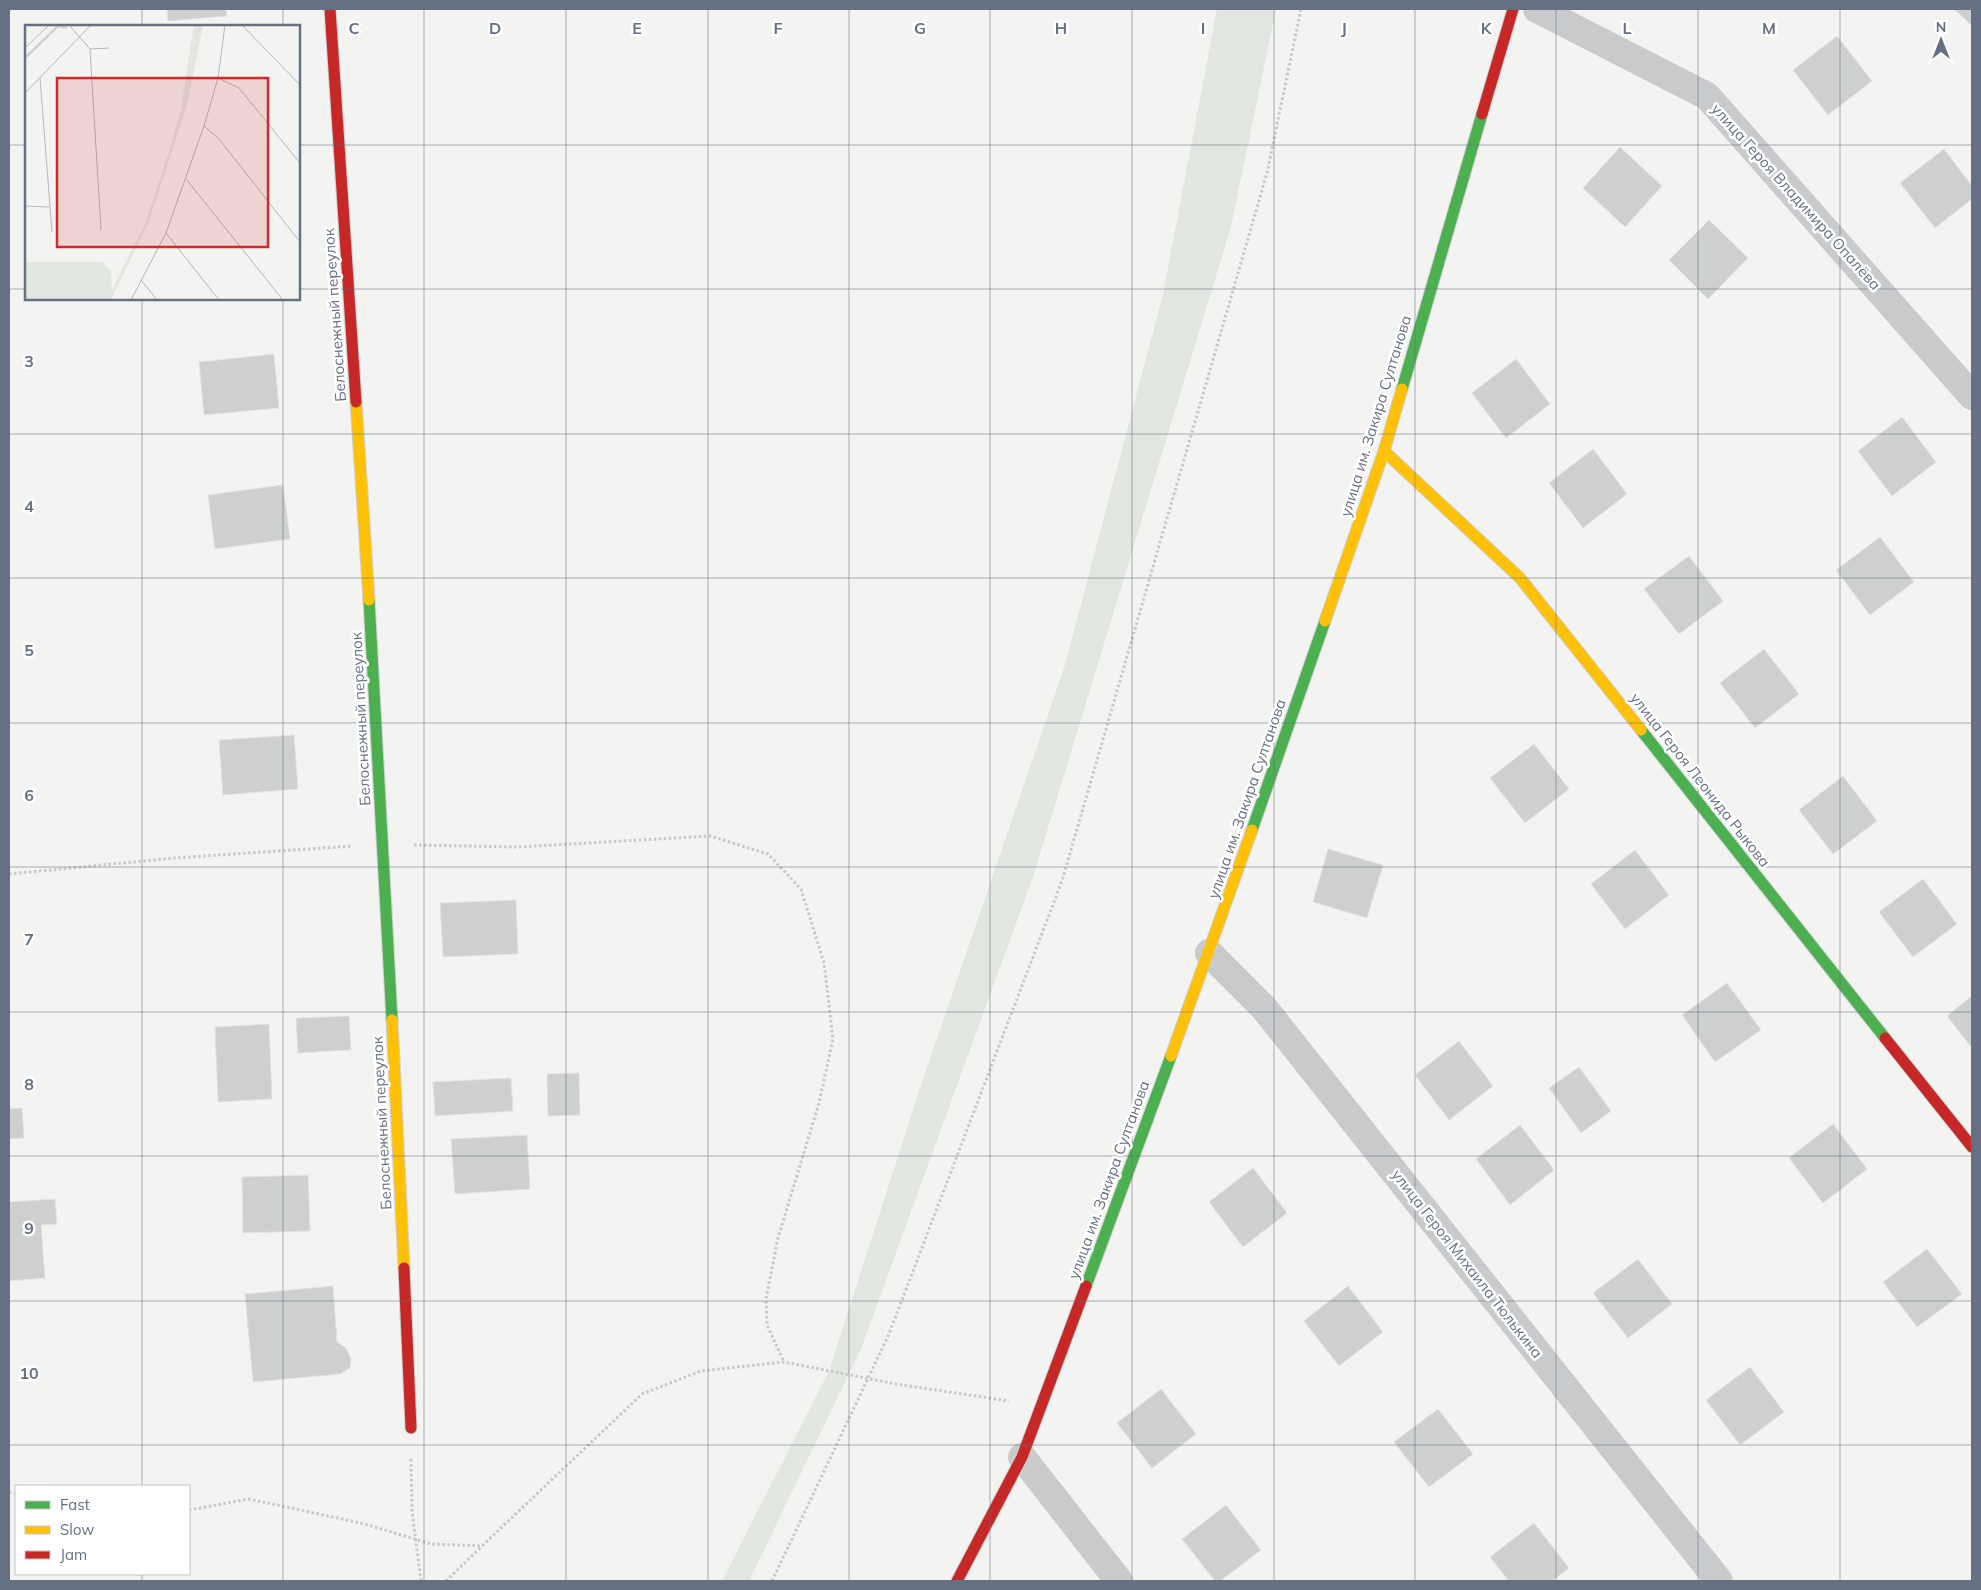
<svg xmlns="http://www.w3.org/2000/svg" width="1981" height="1590" font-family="Mulish,sans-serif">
<rect width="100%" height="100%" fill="#f3f4f2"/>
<polygon fill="#e1e6e0" points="1217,9 1276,9 1231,227 1033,877 861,1349 749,1581 722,1581 829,1371 920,1088 1065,665 1163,294"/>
<g fill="#cecfcf" stroke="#e2e3e2">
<polygon points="167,9 226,9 227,16 168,21"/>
<polygon points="1954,9 1972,9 1972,24 1971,25"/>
<polygon points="1837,36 1872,81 1828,115 1793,70"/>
<polygon points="1620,147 1662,186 1625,227 1583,188"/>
<polygon points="1944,149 1972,186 1972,199 1935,228 1900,183"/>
<polygon points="1709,220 1748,258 1708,299 1669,260"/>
<polygon points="274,354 279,408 204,415 199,362"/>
<polygon points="1516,359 1550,404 1506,438 1472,393"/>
<polygon points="1902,417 1936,462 1892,496 1858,451"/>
<polygon points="1593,449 1627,494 1583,528 1549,483"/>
<polygon points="283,485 290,539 215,549 208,495"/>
<polygon points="1880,537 1914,582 1870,615 1836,570"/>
<polygon points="1689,556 1723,601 1679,634 1644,589"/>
<polygon points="1764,649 1799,694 1755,728 1720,683"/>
<polygon points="294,735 298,789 223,795 219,740"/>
<polygon points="1534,744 1569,789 1525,823 1490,778"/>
<polygon points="1843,776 1877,821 1833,854 1799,810"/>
<polygon points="1328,849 1383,865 1367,918 1313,902"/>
<polygon points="1635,850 1669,895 1625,929 1591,884"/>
<polygon points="1923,879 1957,924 1913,957 1879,912"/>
<polygon points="516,900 518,954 443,957 440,903"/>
<polygon points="1727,983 1761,1030 1715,1062 1682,1015"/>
<polygon points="1972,996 1972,1048 1947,1016"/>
<polygon points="349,1016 351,1050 298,1053 296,1018"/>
<polygon points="269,1024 272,1099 218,1102 215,1027"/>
<polygon points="1459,1041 1493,1086 1449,1120 1415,1075"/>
<polygon points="1579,1067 1611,1111 1581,1133 1549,1088"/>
<polygon points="579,1073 580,1115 548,1116 547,1074"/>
<polygon points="511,1078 513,1111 435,1116 433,1082"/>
<polygon points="22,1108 24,1138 9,1139 9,1109"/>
<polygon points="1833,1124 1867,1169 1823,1203 1789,1158"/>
<polygon points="1520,1125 1554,1170 1510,1205 1476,1159"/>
<polygon points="527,1135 530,1189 455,1194 451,1139"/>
<polygon points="1253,1168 1287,1213 1243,1247 1209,1202"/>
<polygon points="308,1175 310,1231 243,1233 242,1177"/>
<polygon points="55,1199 57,1224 41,1225 45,1278 9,1281 9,1202"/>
<polygon points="1927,1249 1962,1294 1917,1327 1883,1282"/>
<polygon points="1638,1259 1672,1304 1628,1338 1593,1293"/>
<polygon points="333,1286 337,1342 346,1348 351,1359 350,1368 340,1374 253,1382 245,1294"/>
<polygon points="1348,1286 1383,1332 1339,1366 1304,1321"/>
<polygon points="1750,1367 1784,1412 1740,1445 1706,1400"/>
<polygon points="1161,1389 1196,1434 1152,1468 1117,1423"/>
<polygon points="1438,1409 1473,1454 1429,1487 1394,1442"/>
<polygon points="1226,1505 1261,1550 1220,1581 1215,1581 1182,1539"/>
<polygon points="1534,1523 1569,1568 1552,1581 1509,1581 1490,1557"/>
</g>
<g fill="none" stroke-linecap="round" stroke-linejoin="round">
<defs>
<g id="fast">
<polyline points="1402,389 1482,114"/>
<polyline points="369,600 392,1020"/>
<polyline points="1641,730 1885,1038"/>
<polyline points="1252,830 1325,621"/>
<polyline points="1086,1286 1171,1056"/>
</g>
<g id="slow">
<polyline points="356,402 369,600"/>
<polyline points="1384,451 1520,578 1641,730"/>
<polyline points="1325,621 1384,451 1402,389"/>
<polyline points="392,1020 404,1268"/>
<polyline points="1171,1056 1252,830"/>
</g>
<g id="jam">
<polyline points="330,9 356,402"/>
<polyline points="1482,114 1513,9"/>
<polyline points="1885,1038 1972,1147"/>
<polyline points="404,1268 411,1428"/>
<polyline points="957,1581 1022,1457 1086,1286"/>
</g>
</defs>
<use href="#fast" stroke="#cfd0d1" stroke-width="13"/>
<use href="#slow" stroke="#cfd0d1" stroke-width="13"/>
<use href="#jam" stroke="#cfd0d1" stroke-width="13"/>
<g stroke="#c7c8c8" stroke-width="3" stroke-dasharray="2.5 2.5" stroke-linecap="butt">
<polyline points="414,845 518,847 710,836 768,854 801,889 824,963 833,1039 819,1103 778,1238 766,1299 767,1325 784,1362"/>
<polyline points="9,874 174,858 353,846"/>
<polyline points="411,1459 412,1511 421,1581"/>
<polyline points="9,1492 16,1494"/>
<polyline points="189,1510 249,1499 365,1524 431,1544 482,1546 642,1394 701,1371 784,1362 896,1384 1009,1401"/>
<polyline points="446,1581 482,1546"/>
<polyline points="772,1581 889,1334 1062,881 1267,173 1301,9"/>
</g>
<g stroke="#c9cacc" stroke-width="28">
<polyline points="1537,9 1707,96 1972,396"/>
<polyline points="1209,953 1264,1008 1719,1581"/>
<polyline points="1022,1457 1119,1581"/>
</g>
<use href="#fast" stroke="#4caf50" stroke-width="11"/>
<use href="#slow" stroke="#ffc107" stroke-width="11"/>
<use href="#jam" stroke="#c62828" stroke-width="11"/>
</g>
<path fill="none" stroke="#657082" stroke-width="1" stroke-opacity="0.55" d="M142,9v17M283,9v17M424,9v1572M566,9v1572M708,9v1572M849,9v1572M990,9v1572M1132,9v1572M1274,9v1572M1415,9v1572M1556,9v1572M1698,9v1572M1840,9v1572M9,145h17M299,145h1673M9,289h17M299,289h1673M142,299v1187M283,299v1282M9,434h1963M9,578h1963M9,723h1963M9,867h1963M9,1012h1963M9,1156h1963M9,1301h1963M9,1445h1963M142,1574v7"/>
<g text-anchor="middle" stroke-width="5" stroke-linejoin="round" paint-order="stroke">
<g font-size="15" fill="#657082" stroke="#fff">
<text transform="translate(1796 197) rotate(48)" y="5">улица Героя Владимира Опалёва</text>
<text transform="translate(335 315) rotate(-94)" y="5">Белоснежный переулок</text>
<text transform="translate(1376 416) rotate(-73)" y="5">улица им. Закира Султанова</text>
<text transform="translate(361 719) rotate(-93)" y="5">Белоснежный переулок</text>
<text transform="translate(1700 780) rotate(52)" y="5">улица Героя Леонида Рыкова</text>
<text transform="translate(1247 799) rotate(-71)" y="5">улица им. Закира Султанова</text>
<text transform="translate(382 1123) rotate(-93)" y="5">Белоснежный переулок</text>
<text transform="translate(1109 1180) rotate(-70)" y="5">улица им. Закира Султанова</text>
<text transform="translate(1467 1264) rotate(52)" y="5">улица Героя Михаила Тюлькина</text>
</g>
</g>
<g transform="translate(25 25)">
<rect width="275" height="275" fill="#f3f4f2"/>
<path d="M169,0h9l-15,77 -39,119 -38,79h-86v-38h77l9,9 1,19 33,-66 25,-75 11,-40z" fill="#e1e6e0"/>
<path fill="none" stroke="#ccd3d7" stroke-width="2.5" d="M0,33l33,-32 9,2"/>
<path fill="none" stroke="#b2b7be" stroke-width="1" d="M44,0l21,24 11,181M217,0l58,60M0,23l24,-23M65,24l19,-1M15,53l12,154M193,53l21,10 61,75M0,68l66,-68M179,101l15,13 81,103M161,154l97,121M0,181l24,1M141,208l53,67M116,255l16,20M106,275l35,-67 38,-107 14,-48 7,-53"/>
<path fill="#d62828" fill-opacity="0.15" stroke="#d62828" stroke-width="2.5" d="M32,53h211v169h-211z"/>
<rect width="275" height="275" fill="none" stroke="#657082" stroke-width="2.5"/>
</g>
<g font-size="16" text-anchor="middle" font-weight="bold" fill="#657082" stroke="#fff" stroke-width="5" stroke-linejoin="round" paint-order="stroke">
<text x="354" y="34">C</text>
<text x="495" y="34">D</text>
<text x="637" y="34">E</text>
<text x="778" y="34">F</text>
<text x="920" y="34">G</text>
<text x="1061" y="34">H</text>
<text x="1203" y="34">I</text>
<text x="1344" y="34">J</text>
<text x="1486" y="34">K</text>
<text x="1627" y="34">L</text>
<text x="1769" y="34">M</text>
<text x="29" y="367">3</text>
<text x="29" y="512">4</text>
<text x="29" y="656">5</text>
<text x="29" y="801">6</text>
<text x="29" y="945">7</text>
<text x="29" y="1090">8</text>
<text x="29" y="1234">9</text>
<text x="29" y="1379">10</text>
</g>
<rect width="1981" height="1590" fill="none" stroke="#657082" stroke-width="20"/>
<rect x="15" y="1485" width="175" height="90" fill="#ffffff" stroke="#c1c6cd"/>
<rect x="25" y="1501" width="25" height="8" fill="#4caf50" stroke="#c1c6cd"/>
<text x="60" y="1510" font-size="15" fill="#657082">Fast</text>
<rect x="25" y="1526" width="25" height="8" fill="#ffc107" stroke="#c1c6cd"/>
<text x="60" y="1535" font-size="15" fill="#657082">Slow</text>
<rect x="25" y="1551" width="25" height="8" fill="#c62828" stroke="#c1c6cd"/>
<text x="60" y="1560" font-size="15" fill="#657082">Jam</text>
<g transform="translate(1941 40)" stroke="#ffffff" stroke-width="4" paint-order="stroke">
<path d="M0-4L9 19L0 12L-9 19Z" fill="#657082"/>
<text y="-8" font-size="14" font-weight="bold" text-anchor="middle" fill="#657082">N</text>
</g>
</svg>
